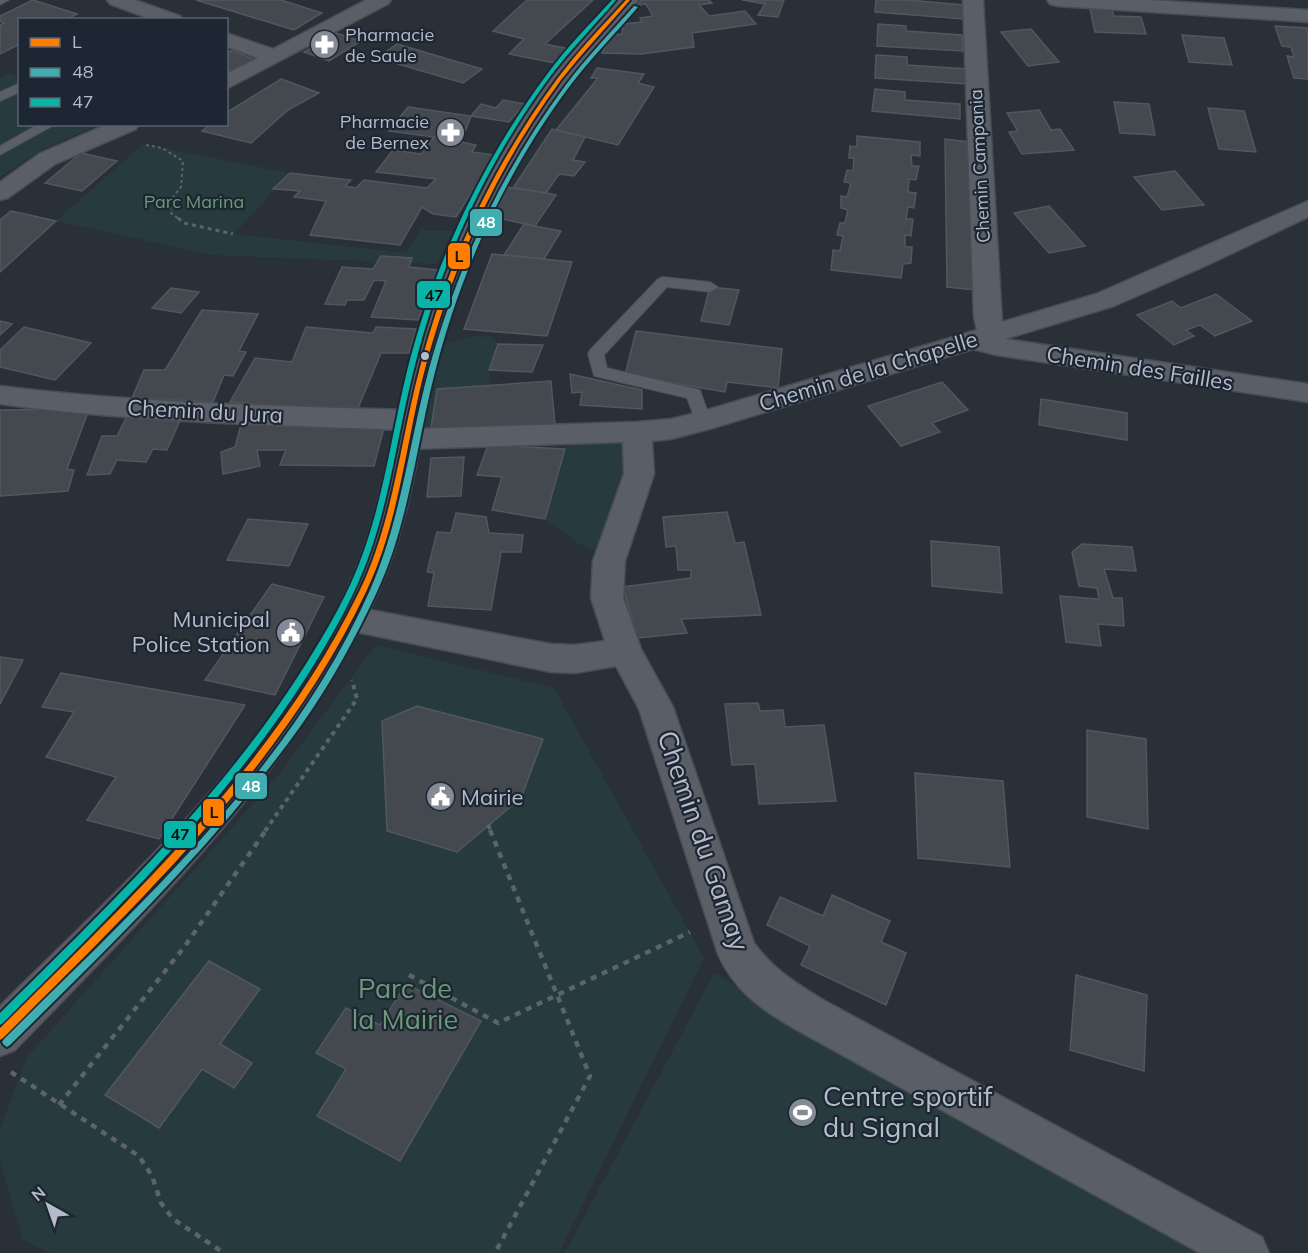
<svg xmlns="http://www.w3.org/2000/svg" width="1308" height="1253" font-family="Mulish,sans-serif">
<rect width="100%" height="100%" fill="#2a3038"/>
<g fill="#273a3e">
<polygon points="10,73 19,78 20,124 98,125 41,150 0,177 0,79"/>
<polygon points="143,144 290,173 234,234 406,253 421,230 453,231 437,264 212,255 56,221"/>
<polygon points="474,336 492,337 498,344 489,370 490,385 437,389 431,428 433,436 411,436 431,348"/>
<polygon points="625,437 632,450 604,553 579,544 545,519 568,439"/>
<polygon points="376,645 554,688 704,958 559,1253 50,1253 23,1240 0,1162 0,1129 27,1057 276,778"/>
<polygon points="714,973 1212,1253 565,1253"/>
</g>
<g fill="#444950" stroke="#52575f" stroke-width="1.5">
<polygon points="33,0 77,14 66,20 20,20 20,44 0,54 0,25 4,23 0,21 0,16"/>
<polygon points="196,0 281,0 322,13 294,30"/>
<polygon points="527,0 593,0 545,44 569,49 554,63 509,54 524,39 493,31"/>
<polygon points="641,0 709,0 712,3 699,5 709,16 745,11 756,24 692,33 694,47 641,54 602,53 612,35 622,34 623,24 642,22 640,18 653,16 646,4 638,5"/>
<polygon points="742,0 784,0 778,17 758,15 765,4"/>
<polygon points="876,0 907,0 964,5 964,19 875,12"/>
<polygon points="1090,9 1112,10 1114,16 1141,17 1146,34 1095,32"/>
<polygon points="878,24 906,26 906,31 962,35 963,51 877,46"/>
<polygon points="1275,26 1308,28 1308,79 1294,78 1287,56 1294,57 1291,47 1282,46"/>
<polygon points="1031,29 1059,62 1028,66 1001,32"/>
<polygon points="336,33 361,41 329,61 304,52"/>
<polygon points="1182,35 1224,38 1232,65 1189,62"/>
<polygon points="397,44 482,69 463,83 377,58"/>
<polygon points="233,50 255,60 226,74 226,53"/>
<polygon points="876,55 907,57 907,65 968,69 968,84 875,78"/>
<polygon points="597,68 644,74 638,83 654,87 618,145 556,130 598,78 591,78"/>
<polygon points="281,79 319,93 288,110 251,143 202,131 210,124 226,124 226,113"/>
<polygon points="875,89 905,92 905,100 960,104 960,119 872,111"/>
<polygon points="503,100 525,104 509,122 471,116 481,104 496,108"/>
<polygon points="1114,102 1149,104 1155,135 1120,133"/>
<polygon points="408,107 471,116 461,142 476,145 472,152 495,155 456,217 433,214 422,207 400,245 310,235 326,201 294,197 300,191 273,189 290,173 351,180 345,186 356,188 364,180 427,188 436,179 376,172 393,150 421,154 434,137 389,131"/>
<polygon points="1208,108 1244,111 1256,152 1219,149"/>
<polygon points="1039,110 1051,130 1060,129 1074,150 1022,154 1009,132 1018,131 1007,113"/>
<polygon points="552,129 585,137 573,160 585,162 574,176 559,174 546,193 513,188"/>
<polygon points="857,136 920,142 920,156 911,155 912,166 919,166 916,180 909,179 908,192 916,193 914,208 908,207 906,219 913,219 911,236 905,235 905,247 912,247 911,263 903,264 901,278 831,270 833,250 840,251 843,236 837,235 840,223 845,223 848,210 841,208 841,196 847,197 851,183 844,182 847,170 853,171 854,158 849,158 850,146 857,147"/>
<polygon points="945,139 970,142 975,290 947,287"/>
<polygon points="81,153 117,161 82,191 45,183"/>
<polygon points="1175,171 1204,205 1162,210 1134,177"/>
<polygon points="507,187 546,193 556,195 535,226 493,217"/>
<polygon points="1049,206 1085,246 1049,253 1014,213"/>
<polygon points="11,211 56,221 0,272 0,220"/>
<polygon points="524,224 561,231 544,259 504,255"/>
<polygon points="492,254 572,262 547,336 464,329"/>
<polygon points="381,256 412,258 409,267 438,270 418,320 371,317 386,281 374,280 364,300 347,300 345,305 325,304 342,267 373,269"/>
<polygon points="710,287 739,290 729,325 701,321"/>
<polygon points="171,288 199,292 181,313 152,308"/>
<polygon points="1216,294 1252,321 1215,336 1200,325 1186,330 1194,336 1174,345 1137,315 1172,301 1181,308"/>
<polygon points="202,310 258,314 239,351 246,352 233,376 224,375 213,402 132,398 144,370 165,370"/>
<polygon points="0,321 12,324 0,335"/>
<polygon points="24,327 91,343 55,380 0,367 0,350"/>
<polygon points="306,327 373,333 376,327 416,329 409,353 381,353 356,413 230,402 255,358 292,362"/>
<polygon points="636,331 782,349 778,388 727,382 725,392 625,375"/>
<polygon points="498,344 543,345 532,372 489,370"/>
<polygon points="570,374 642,390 642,409 580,405 582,392 572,393"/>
<polygon points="551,381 555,425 431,428 437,389"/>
<polygon points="942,382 968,410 932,423 940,432 901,446 868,406"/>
<polygon points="1041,399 1127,413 1127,440 1039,425"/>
<polygon points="89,409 67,469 74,470 68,491 0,496 0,410"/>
<polygon points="128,414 182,416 167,450 153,449 146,462 117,460 110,474 87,475 102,436 117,436"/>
<polygon points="385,424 374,466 280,465 286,450 257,450 260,466 223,474 221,452 235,447 241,425"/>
<polygon points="488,445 565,449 545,519 492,510 502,477 477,475"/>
<polygon points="464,457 461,496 427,497 431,458"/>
<polygon points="727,512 735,543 744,542 761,615 681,619 687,633 637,638 623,587 691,578 691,570 678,570 676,546 666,547 663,517"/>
<polygon points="456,513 486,517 489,533 523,535 521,552 501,552 491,610 428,606 434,573 427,572 437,532 451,533"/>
<polygon points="248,519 308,524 289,566 227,560"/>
<polygon points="931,541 999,547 1002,593 932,586"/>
<polygon points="1082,544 1132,547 1136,571 1104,569 1113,598 1122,598 1124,626 1098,624 1101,646 1066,642 1060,596 1099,599 1097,588 1079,586 1072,552"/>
<polygon points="272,584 324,597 275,695 205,680"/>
<polygon points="0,657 23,660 0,704"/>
<polygon points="61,673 245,705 159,839 87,820 116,777 46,757 74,712 42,707"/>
<polygon points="758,703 760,711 783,710 785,727 824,725 836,801 759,804 755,764 732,765 725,704"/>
<polygon points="417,706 543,739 521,798 457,852 387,831 382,721"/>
<polygon points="1087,730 1146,739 1148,829 1087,817"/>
<polygon points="915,773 1003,781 1010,867 918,858"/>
<polygon points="832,895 890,921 881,942 906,953 886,1005 801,965 810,946 767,925 780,897 823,916"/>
<polygon points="209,961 260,989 220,1044 252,1063 234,1088 202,1069 159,1128 105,1095"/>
<polygon points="1076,975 1147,995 1144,1071 1070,1050"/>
<polygon points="406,984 481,1021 400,1161 317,1116 346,1069 316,1053 346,1008 380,1025"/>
</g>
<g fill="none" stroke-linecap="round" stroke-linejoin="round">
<defs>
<g id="lane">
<polygon points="0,0 9,0 0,5"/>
<polygon points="20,83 20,92 0,101 0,92"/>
<polygon points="39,124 56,124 0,155 0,146"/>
<polygon points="663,277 710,282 718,287 710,292 667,287 604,355 607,368 700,390 711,421 709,425 697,425 687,398 594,376 588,354 590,350 658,279"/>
</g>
<g id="street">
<polygon points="107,0 135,0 180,16 183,20 153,20 110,4"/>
<polygon points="366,0 391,0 388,4 226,89 226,74 258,58 226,46 226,33 273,49"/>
<path d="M963,0h20l19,322 94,-28 212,-93v16l-105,50 -89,39 -109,33 303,45v18l-312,-47 -23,-6 -260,79 -42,11 -19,2 2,33 -29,87 -2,37 18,51 32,58 81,236c20,27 43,41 71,58l437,236 7,16h-69l-405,-224c-33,-19 -61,-38 -77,-75l-79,-245 -23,-43 -41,7 -24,-1 -214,-44 -4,-9 4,-9 12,-4 202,38 24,1 30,-4 -14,-43 2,-37 31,-87 -1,-32 -216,7 -10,-3 -4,-7 4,-7 8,-2c-135,-5 -271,-8 -405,-26v-18c136,17 273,20 410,24l10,3 4,7 -4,7 -7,2 224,-7 34,-3 29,-7 277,-82 -3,-13z"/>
<polygon points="1047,0 1149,0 1308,10 1308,22 1057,6 1050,4"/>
<polygon points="108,124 139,124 136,129 55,164 8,198 0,200 0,182 39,154"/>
</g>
<path id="secondary" d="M617,0h21c-22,30 -51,56 -73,86 -53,73 -91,154 -118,240 -27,87 -30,183 -69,266 -85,182 -226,316 -363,458l-15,6v-50c127,-126 269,-251 347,-416 33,-69 42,-147 61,-221 28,-106 76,-204 142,-291 21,-28 45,-53 67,-78z"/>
</defs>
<use href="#lane" stroke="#484c53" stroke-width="2"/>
<use href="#street" stroke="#484c53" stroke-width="3"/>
<use href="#secondary" stroke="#484c53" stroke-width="3"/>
<polyline stroke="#5d636a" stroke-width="2" stroke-dasharray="3 3" stroke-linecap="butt" points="146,145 162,148 183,161 181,187 172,198 170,212 180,220"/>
<polyline stroke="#5d636a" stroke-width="3" stroke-dasharray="4 4" stroke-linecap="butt" points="178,218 184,223 233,234"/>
<g stroke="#5d636a" stroke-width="4" stroke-dasharray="4.5 4.5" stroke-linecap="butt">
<polyline points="488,825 491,831"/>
<polyline points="265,831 357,699 352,680"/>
</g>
<g stroke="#5d636a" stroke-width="4.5" stroke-dasharray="6 6" stroke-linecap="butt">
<polyline points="490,830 590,1076 495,1253"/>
<polyline points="409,975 498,1023 690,932"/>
<polyline points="11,1072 139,1156 152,1176 161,1203 173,1219 224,1253"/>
<polyline points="59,1105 185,946 266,830"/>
</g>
<use href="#lane" fill="#5a5e66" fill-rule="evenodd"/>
<use href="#street" fill="#5a5e66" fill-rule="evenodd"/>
<use href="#secondary" fill="#595d64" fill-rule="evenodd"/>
<defs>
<path id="bus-1" d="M626,0h4c-23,27 -47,52 -69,80 -63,86 -107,182 -135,285 -20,75 -26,156 -60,227 -84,176 -227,310 -363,446l-3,2v-12c133,-132 275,-264 359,-436 34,-70 41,-150 61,-225 27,-104 73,-201 137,-288 21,-28 45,-53 69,-79z"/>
<path id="bus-2" d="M634,6l4,1c-23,27 -48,52 -69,80 -63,85 -108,183 -134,285 -19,74 -26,152 -59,222 -21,45 -45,89 -74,130 -84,118 -189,219 -292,321l-3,2 -3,-2 -2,-3 2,-3c136,-135 287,-270 366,-449 31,-70 39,-147 59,-221 28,-102 73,-198 136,-283 21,-28 46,-54 69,-80z"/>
<path id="bus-3" d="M612,0h4c-21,25 -44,48 -64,74 -64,86 -111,187 -137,291 -19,73 -26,149 -57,218 -15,34 -34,66 -53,96 -83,129 -194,236 -302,344l-3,2v-12c106,-105 215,-209 297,-335 19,-30 39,-62 54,-95 31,-68 39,-143 57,-216 27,-105 75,-207 140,-294 19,-26 42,-49 64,-73z"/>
</defs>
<use href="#bus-1" stroke="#1d2633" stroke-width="4"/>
<use href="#bus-2" stroke="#1d2633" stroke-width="4"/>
<use href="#bus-3" stroke="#1d2633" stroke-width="4"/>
<use href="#bus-1" fill="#ff7e00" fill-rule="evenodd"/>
<use href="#bus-2" fill="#40aeb0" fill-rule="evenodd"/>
<use href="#bus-3" fill="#06b4a8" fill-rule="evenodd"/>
</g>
<defs>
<symbol id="pharmacy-disc" viewBox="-11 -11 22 22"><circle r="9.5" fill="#848b96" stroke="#1d2633"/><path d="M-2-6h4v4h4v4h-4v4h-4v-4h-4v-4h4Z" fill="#fff"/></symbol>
<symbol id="civic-disc" viewBox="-11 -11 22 22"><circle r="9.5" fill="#848b96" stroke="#1d2633"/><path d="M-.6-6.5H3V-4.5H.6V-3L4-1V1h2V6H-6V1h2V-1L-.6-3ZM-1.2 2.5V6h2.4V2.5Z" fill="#fff"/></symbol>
<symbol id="stadium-disc" viewBox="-11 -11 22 22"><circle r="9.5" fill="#848b96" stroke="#1d2633"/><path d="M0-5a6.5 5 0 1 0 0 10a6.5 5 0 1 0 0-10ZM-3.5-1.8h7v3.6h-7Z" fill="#fff"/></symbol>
</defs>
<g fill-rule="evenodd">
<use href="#pharmacy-disc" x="308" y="28" width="33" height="33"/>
<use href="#pharmacy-disc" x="434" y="116" width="33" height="33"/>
<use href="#civic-disc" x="274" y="616" width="33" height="33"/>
<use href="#civic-disc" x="424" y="780" width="33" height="33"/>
<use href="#stadium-disc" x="786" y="1096" width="33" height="33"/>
</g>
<circle fill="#b4bcc9" stroke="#1d2633" stroke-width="2" cx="425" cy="356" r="5"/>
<g text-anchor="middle" stroke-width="4.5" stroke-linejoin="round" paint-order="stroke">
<g font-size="18" fill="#b4bcc9" stroke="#1d2633" text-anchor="start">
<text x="345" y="41">Pharmacie<tspan x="345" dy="21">de Saule</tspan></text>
<text x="429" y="128" text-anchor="end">Pharmacie<tspan x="429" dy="21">de Bernex</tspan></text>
</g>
<g font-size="18" fill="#b4bcc9" stroke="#1d2633">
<text transform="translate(980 166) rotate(-93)" y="6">Chemin Campania</text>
</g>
<g font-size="18" fill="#6b9a76" stroke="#1d2633">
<text x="194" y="208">Parc Marina</text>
</g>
<g font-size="22" fill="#b4bcc9" stroke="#1d2633">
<text transform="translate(1140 368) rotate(9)" y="8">Chemin des Failles</text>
<text transform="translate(868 371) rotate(-17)" y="8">Chemin de la Chapelle</text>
<text transform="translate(205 411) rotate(3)" y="8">Chemin du Jura</text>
</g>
<g font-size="22" fill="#b4bcc9" stroke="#1d2633" text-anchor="end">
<text x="270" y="627">Municipal<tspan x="270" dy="25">Police Station</tspan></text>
<text x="461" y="805" text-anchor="start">Mairie</text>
</g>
<g font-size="27" fill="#b4bcc9" stroke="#1d2633">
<text transform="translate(703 841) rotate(71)" y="9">Chemin du Gamay</text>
</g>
<g font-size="27" fill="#6b9a76" stroke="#1d2633">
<text x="405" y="998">Parc de<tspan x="405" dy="31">la Mairie</tspan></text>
</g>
<g font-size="27" fill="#b4bcc9" stroke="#1d2633" text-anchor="start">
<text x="823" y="1106">Centre sportif<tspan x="823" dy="31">du Signal</tspan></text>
</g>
</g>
<g stroke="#1d2633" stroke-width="2">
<rect x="469" y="208" width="34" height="29" rx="6" fill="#40aeb0"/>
<rect x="447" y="242" width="24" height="28" rx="6" fill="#ff7e00"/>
<rect x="416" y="280" width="35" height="29" rx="6" fill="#06b4a8"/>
<rect x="234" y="772" width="34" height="28" rx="6" fill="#40aeb0"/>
<rect x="202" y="798" width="23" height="29" rx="6" fill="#ff7e00"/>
<rect x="163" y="820" width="34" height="29" rx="6" fill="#06b4a8"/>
</g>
<g font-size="16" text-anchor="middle" font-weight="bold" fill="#fff">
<text x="486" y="228">48</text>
<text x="251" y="792">48</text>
</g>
<g font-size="16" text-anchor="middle" font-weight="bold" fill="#111">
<text x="459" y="262">L</text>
<text x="434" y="301">47</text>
<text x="214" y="818">L</text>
<text x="180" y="840">47</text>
</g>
<rect x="18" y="18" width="210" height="108" fill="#1d2633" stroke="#59626f" stroke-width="1.5"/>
<rect x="30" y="38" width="30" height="9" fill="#ff7e00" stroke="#59626f" stroke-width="1.5"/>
<text x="72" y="48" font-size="18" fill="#b4bcc9">L</text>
<rect x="30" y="68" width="30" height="9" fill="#40aeb0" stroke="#59626f" stroke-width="1.5"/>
<text x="72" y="78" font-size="18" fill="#b4bcc9">48</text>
<rect x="30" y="98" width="30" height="9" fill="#06b4a8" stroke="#59626f" stroke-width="1.5"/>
<text x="72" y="108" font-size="18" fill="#b4bcc9">47</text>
<g transform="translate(48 1205) rotate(320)" stroke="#1d2633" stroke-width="4.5" paint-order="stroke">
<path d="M0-4.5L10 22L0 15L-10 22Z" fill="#b4bcc9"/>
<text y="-9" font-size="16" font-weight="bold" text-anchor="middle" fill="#b4bcc9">N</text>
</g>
</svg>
